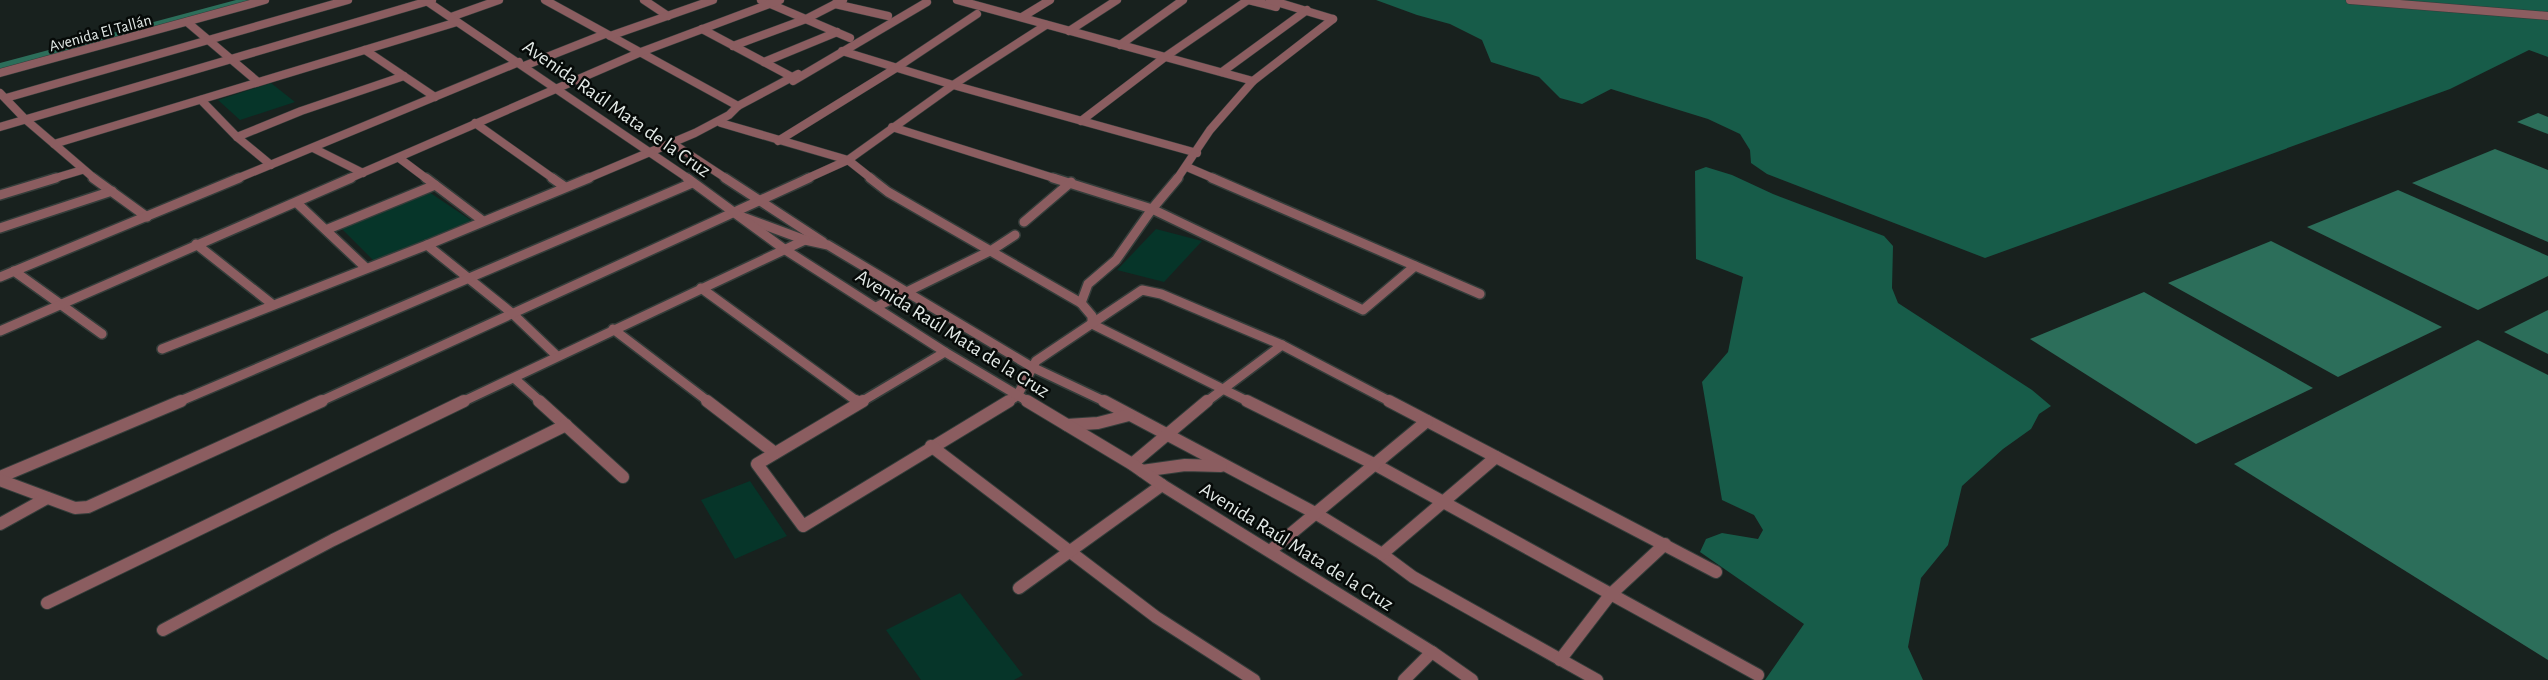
<svg xmlns="http://www.w3.org/2000/svg" width="2548" height="680" font-family="'Alegreya Sans',sans-serif">
<rect width="100%" height="100%" fill="#18211e"/>
<g fill="#063529">
<polygon points="271,83 295,102 240,120 218,100"/>
<polygon points="429,192 472,221 374,261 342,229"/>
<polygon points="1156,229 1202,241 1164,282 1117,270"/>
<polygon points="750,481 787,536 735,559 701,500"/>
<polygon points="960,593 1023,675 1014,680 921,680 886,630"/>
</g>
<g fill="#175c49">
<polygon points="1376,0 2548,0 2548,57 2529,50 2450,89 1985,258 1767,174 1751,163 1750,150 1740,134 1708,119 1611,89 1582,104 1560,98 1539,77 1491,62 1482,40 1450,24 1417,15"/>
<polygon points="1706,167 1732,175 1773,194 1884,236 1893,246 1892,288 1898,303 2032,390 2051,406 2039,414 2031,429 2003,449 1962,486 1948,545 1921,578 1908,647 1923,680 1765,680 1804,624 1700,552 1706,539 1722,533 1758,539 1763,530 1754,515 1722,500 1702,382 1728,352 1743,277 1696,259 1695,171"/>
</g>
<g fill="#2c6e5a">
<polygon points="2538,113 2548,117 2548,134 2517,122"/>
<polygon points="2495,149 2548,170 2548,242 2412,183"/>
<polygon points="2398,190 2548,256 2548,276 2478,310 2307,227"/>
<polygon points="2271,241 2442,327 2338,377 2168,283"/>
<polygon points="2144,292 2313,388 2196,444 2030,339"/>
<polygon points="2548,310 2548,354 2504,332"/>
<polygon points="2478,340 2548,375 2548,660 2234,464"/>
</g>
<g fill="none" stroke-linecap="round" stroke-linejoin="round">
<polygon fill="#2c6e5a" fill-rule="evenodd" points="236,0 252,0 0,69 0,63"/>
<defs>
<g id="minor-far2">
<polyline points="545,0 738,106"/>
<polyline points="644,0 668,16"/>
<polyline points="761,0 850,38"/>
<polyline points="957,0 1253,81"/>
<polyline points="1248,0 1276,7"/>
<polyline points="1270,0 1333,19"/>
<polyline points="2350,0 2548,16"/>
<polyline points="835,4 888,16"/>
<polyline points="451,17 499,0"/>
<polyline points="1022,17 1050,0"/>
<polyline points="187,22 258,82"/>
<polyline points="702,29 792,77"/>
<polyline points="1069,31 1117,0"/>
<polyline points="610,36 713,0"/>
<polyline points="1120,45 1183,0"/>
<polyline points="733,46 806,19 843,0"/>
<polyline points="365,50 435,97"/>
<polyline points="842,51 953,85 1197,153"/>
<polyline points="764,62 837,32"/>
<polyline points="524,66 605,34"/>
<polyline points="1222,72 1307,10"/>
<polyline points="0,73 265,0"/>
<polyline points="793,81 927,2"/>
<polyline points="0,93 25,119 95,179"/>
<polyline points="6,98 348,0"/>
<polyline points="201,100 237,137 271,165"/>
<polyline points="1081,121 1165,57 1248,0"/>
<polyline points="475,123 554,179"/>
<polyline points="721,123 848,160 872,179"/>
<polyline points="0,127 432,0"/>
<polyline points="892,127 1057,179"/>
<polyline points="237,137 301,111 404,76"/>
<polyline points="778,141 896,68 977,14"/>
<polyline points="672,143 727,179"/>
<polyline points="54,144 457,22"/>
<polyline points="313,148 363,173"/>
<polyline points="399,158 427,179"/>
<polyline points="1187,167 1215,179"/>
<polyline points="52,179 82,170"/>
<polyline points="236,179 519,62"/>
<polyline points="348,179 641,52 780,0"/>
<polyline points="586,179 695,133 729,115 738,106 798,74"/>
<polyline points="806,179 848,160 953,85 1046,25"/>
<polyline points="1177,179 1210,130 1253,81 1333,19"/>
</g>
<g id="minor-far1">
<polyline points="93,178 147,217"/>
<polyline points="426,178 483,221"/>
<polyline points="552,178 565,187"/>
<polyline points="725,178 823,242"/>
<polyline points="870,178 888,192 1081,303 1092,316 1092,324 1249,402"/>
<polyline points="1053,178 1152,209 1363,310 1415,266"/>
<polyline points="1212,178 1480,294"/>
<polyline points="0,195 56,178"/>
<polyline points="297,203 366,268"/>
<polyline points="740,216 805,240 828,245 1032,367 1106,402"/>
<polyline points="1024,222 1071,182"/>
<polyline points="0,228 112,191"/>
<polyline points="328,229 435,185"/>
<polyline points="196,244 272,304"/>
<polyline points="427,245 513,314 557,356"/>
<polyline points="14,271 102,334"/>
<polyline points="0,277 239,178"/>
<polyline points="701,288 858,402"/>
<polyline points="1081,303 1088,284 1116,260 1152,209 1178,178"/>
<polyline points="876,307 992,250 1015,235"/>
<polyline points="613,329 709,402"/>
<polyline points="0,331 351,178"/>
<polyline points="162,349 427,245 589,178"/>
<polyline points="514,378 541,402"/>
<polyline points="178,402 692,183"/>
<polyline points="319,402 809,178"/>
<polyline points="462,402 805,240"/>
<polyline points="861,402 945,352"/>
<polyline points="1007,402 1017,396 1036,361 1142,290 1161,294 1282,345 1391,402"/>
<polyline points="1206,402 1282,345"/>
</g>
<g id="minor">
<polyline points="539,401 623,477"/>
<polyline points="707,401 775,453"/>
<polyline points="856,401 858,402"/>
<polyline points="863,401 757,464 803,526 1009,401"/>
<polyline points="1104,401 1315,513 1382,554 1413,577 1597,680"/>
<polyline points="1247,401 1376,465 1758,675"/>
<polyline points="1389,401 1716,572"/>
<polyline points="1067,425 1098,423 1129,415"/>
<polyline points="931,446 1156,617 1254,680"/>
<polyline points="1132,464 1207,401"/>
<polyline points="1142,471 1185,465 1221,466"/>
<polyline points="0,477 181,401"/>
<polyline points="0,480 75,508 88,507 322,401"/>
<polyline points="0,524 47,498"/>
<polyline points="1270,551 1427,421"/>
<polyline points="1382,554 1496,457"/>
<polyline points="1019,588 1162,485"/>
<polyline points="47,603 464,401"/>
<polyline points="163,630 333,540 566,425"/>
<polyline points="1560,660 1610,595 1665,544"/>
<polyline points="1404,680 1432,652"/>
</g>
<polyline id="tertiary-far2" points="425,0 689,179"/>
<polyline id="tertiary-far1" points="687,178 784,249 945,352 1029,402"/>
<polyline id="tertiary" points="1027,401 1132,464 1162,485 1432,652 1472,680"/>
</defs>
<use href="#minor-far2" stroke="#343d3a" stroke-width="9"/>
<use href="#minor-far1" stroke="#343d3a" stroke-width="12"/>
<use href="#minor" stroke="#343d3a" stroke-width="14"/>
<use href="#tertiary-far2" stroke="#343d3a" stroke-width="9"/>
<use href="#tertiary-far1" stroke="#343d3a" stroke-width="12"/>
<use href="#tertiary" stroke="#343d3a" stroke-width="14"/>
<use href="#minor-far2" stroke="#8b5d60" stroke-width="8"/>
<use href="#minor-far1" stroke="#8b5d60" stroke-width="9"/>
<use href="#minor" stroke="#8b5d60" stroke-width="12"/>
<use href="#tertiary-far2" stroke="#8b5d60" stroke-width="8"/>
<use href="#tertiary-far1" stroke="#8b5d60" stroke-width="9"/>
<use href="#tertiary" stroke="#8b5d60" stroke-width="12"/>
</g>
<g text-anchor="middle" stroke-width="5" stroke-linejoin="round" paint-order="stroke">
<g font-size="16" fill="#e3eae7" stroke="#060a08">
<text transform="translate(100 32) rotate(-15)" y="6">Avenida El Tallán</text>
</g>
<g font-size="20" fill="#e3eae7" stroke="#060a08">
<text transform="translate(617 108) rotate(35)" y="7">Avenida Raúl Mata de la Cruz</text>
<text transform="translate(953 333) rotate(32)" y="7">Avenida Raúl Mata de la Cruz</text>
<text transform="translate(1297 546) rotate(32)" y="7">Avenida Raúl Mata de la Cruz</text>
</g>
</g>
</svg>
